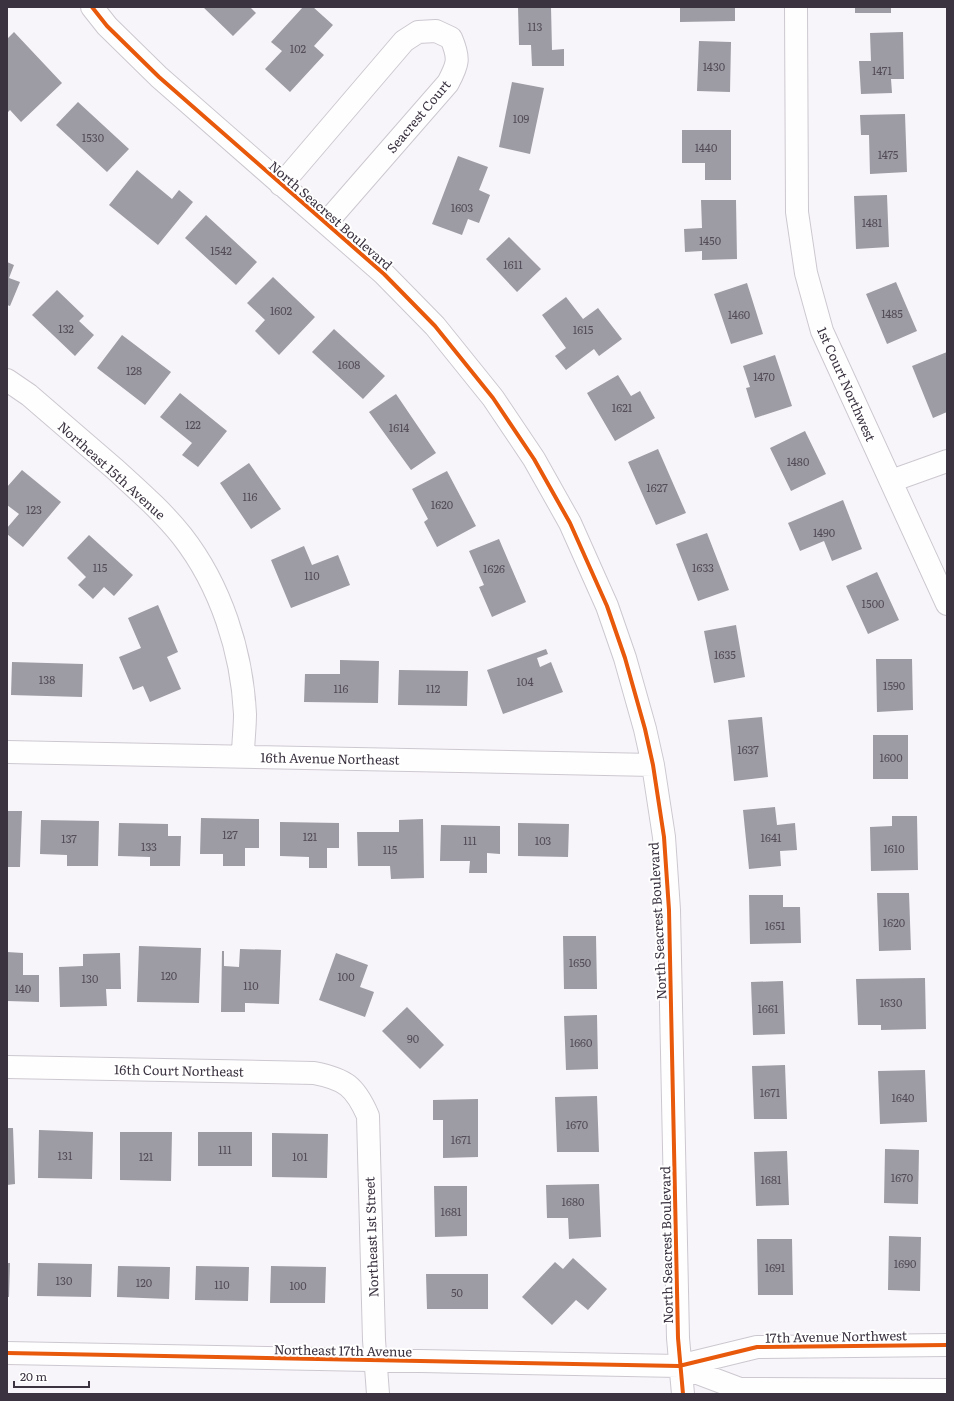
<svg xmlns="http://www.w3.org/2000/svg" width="954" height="1401" viewBox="0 0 954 1401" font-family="Literata,serif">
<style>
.building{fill:#9d9ca4}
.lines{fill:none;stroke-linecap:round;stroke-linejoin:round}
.minor-casing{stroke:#cdc8d0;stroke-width:24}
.minor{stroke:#fefefe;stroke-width:22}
.cycleway-casing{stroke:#fff;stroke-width:6}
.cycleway{stroke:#e8590c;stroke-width:4}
.labels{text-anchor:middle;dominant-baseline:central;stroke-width:4;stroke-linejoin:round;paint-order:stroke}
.number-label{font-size:11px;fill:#544d59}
.street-label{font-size:13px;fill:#3b3340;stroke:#fff}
</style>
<rect width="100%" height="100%" fill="#f8f5fa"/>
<path class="building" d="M 203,7 L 250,7 L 256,13 L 233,36 Z
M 303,7 L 313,7 L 333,25 L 314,46 L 324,55 L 290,92 L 265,69 L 282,51 L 271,42 Z
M 518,7 L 551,7 L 552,50 L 564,49 L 564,66 L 532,66 L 531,45 L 519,45 Z
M 680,7 L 735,7 L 735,21 L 680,22 Z
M 855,7 L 891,7 L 891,13 L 855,13 Z
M 14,32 L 62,83 L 21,122 L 10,110 L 7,113 L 7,39 Z
M 903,32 L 904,79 L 891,79 L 892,93 L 861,94 L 859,61 L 871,61 L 870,33 Z
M 699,41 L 731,42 L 730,92 L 697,91 Z
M 512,82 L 544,88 L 530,154 L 499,147 Z
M 78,102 L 129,149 L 107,172 L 56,125 Z
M 905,114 L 907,172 L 870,174 L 869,135 L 861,135 L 860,115 Z
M 682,130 L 731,130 L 731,180 L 705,180 L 705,163 L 682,163 Z
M 458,156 L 488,167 L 479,190 L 490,195 L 479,223 L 468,219 L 462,235 L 432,224 Z
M 137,170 L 172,199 L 179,190 L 193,202 L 158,245 L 109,205 Z
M 887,195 L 889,247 L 856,249 L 854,196 Z
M 701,200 L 736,200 L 737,259 L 702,260 L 702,251 L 685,252 L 684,229 L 702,228 Z
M 206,215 L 257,262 L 236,285 L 185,238 Z
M 509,237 L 541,269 L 517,292 L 486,259 Z
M 7,262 L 14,265 L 9,278 L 20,282 L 10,306 L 7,305 Z
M 273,277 L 315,317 L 279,355 L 255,331 L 265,320 L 247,303 Z
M 896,282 L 917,331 L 887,344 L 866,294 Z
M 747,283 L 763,334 L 731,344 L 714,294 Z
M 57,290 L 84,316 L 79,321 L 94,335 L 75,356 L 32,315 Z
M 566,297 L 583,319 L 598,308 L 622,339 L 599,356 L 594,349 L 566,370 L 555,356 L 566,348 L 542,315 Z
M 334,329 L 385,376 L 363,399 L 312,352 Z
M 122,335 L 171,372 L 145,405 L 97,368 Z
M 947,352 L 947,412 L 933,418 L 912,366 Z
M 775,355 L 792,406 L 755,418 L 746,388 L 750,387 L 743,366 Z
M 618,375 L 631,396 L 640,391 L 655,418 L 615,441 L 587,393 Z
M 180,393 L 227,431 L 198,467 L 182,455 L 192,443 L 160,417 Z
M 396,394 L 436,453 L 411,470 L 369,412 Z
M 805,431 L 826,474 L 791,491 L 770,448 Z
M 658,449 L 686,513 L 656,525 L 628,462 Z
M 249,463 L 281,509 L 251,529 L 220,483 Z
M 22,470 L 61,502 L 23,547 L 7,534 L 7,528 L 19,514 L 7,505 L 7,487 Z
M 447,471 L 476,526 L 437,547 L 424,522 L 428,519 L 412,489 Z
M 843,500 L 862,549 L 832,561 L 824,541 L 800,551 L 788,523 Z
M 707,533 L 729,590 L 698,601 L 676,544 Z
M 89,535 L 133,575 L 114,596 L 104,587 L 93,599 L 78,585 L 86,577 L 67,558 Z
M 499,539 L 526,602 L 492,617 L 479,587 L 484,585 L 469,551 Z
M 304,546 L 312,565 L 338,555 L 350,585 L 291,608 L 271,560 Z
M 877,572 L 899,620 L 868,634 L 846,586 Z
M 158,605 L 178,652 L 167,657 L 181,689 L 150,702 L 143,686 L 133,690 L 119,657 L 141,648 L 128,618 Z
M 736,625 L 745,677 L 714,683 L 704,631 Z
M 546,649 L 548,654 L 537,658 L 540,667 L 551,662 L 563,692 L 503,714 L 487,670 Z
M 876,659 L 912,659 L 913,710 L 877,712 Z
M 340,660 L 379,661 L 378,703 L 304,702 L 305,674 L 340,674 Z
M 12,662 L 83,664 L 82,697 L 11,695 Z
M 399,670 L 468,671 L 467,706 L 398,705 Z
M 762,717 L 768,777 L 734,781 L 728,720 Z
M 873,735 L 908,735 L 908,779 L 873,779 Z
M 775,807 L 777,825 L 795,823 L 797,850 L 780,851 L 781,866 L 749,869 L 743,810 Z
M 7,811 L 22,811 L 20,867 L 7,867 Z
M 892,816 L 917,816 L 918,870 L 871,871 L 870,827 L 892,826 Z
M 201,818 L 259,819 L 259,848 L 245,848 L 245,866 L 223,866 L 223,854 L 200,854 Z
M 423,819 L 424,878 L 391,879 L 390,866 L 358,866 L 357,832 L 399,832 L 399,820 Z
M 41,820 L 99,821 L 98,866 L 67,866 L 67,855 L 40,854 Z
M 280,822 L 339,823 L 339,848 L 327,848 L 327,868 L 309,868 L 309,857 L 280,856 Z
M 119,823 L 168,824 L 168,836 L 181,836 L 180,866 L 150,866 L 150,857 L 118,856 Z
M 518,823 L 569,824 L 568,857 L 518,856 Z
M 441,825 L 500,826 L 500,854 L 487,853 L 487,873 L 469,873 L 470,861 L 440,861 Z
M 877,893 L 909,893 L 911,950 L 879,951 Z
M 749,895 L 783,895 L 783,907 L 800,907 L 801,943 L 750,944 Z
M 563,936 L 596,936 L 597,989 L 564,989 Z
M 139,946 L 201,948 L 199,1003 L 137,1002 Z
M 240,949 L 281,950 L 279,1004 L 245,1003 L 245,1012 L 221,1012 L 222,951 L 224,951 L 224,966 L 239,967 Z
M 7,952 L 23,953 L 23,975 L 39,975 L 39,1002 L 7,1001 Z
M 120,953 L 121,989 L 106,989 L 107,1006 L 60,1007 L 59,967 L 83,966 L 83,954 Z
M 336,953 L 368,965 L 360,987 L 374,992 L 365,1017 L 319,1000 Z
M 925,978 L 926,1029 L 881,1030 L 881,1025 L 858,1025 L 856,979 Z
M 783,981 L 785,1034 L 753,1035 L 751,982 Z
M 407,1007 L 444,1045 L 420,1069 L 382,1031 Z
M 597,1015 L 598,1069 L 566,1070 L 564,1016 Z
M 785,1065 L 787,1119 L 754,1119 L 752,1066 Z
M 925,1070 L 927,1122 L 880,1124 L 878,1071 Z
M 597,1096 L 599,1152 L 557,1152 L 555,1097 Z
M 478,1099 L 478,1157 L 443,1158 L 443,1120 L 433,1120 L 433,1100 Z
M 7,1128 L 13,1128 L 15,1184 L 7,1185 Z
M 39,1130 L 93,1132 L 92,1179 L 38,1178 Z
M 120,1132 L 172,1132 L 171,1181 L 120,1180 Z
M 198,1132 L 252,1132 L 252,1166 L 198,1166 Z
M 272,1133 L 328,1134 L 327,1178 L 272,1177 Z
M 885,1149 L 919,1150 L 918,1204 L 884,1203 Z
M 787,1151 L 789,1205 L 756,1206 L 754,1152 Z
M 599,1184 L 601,1237 L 569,1239 L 568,1218 L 547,1218 L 546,1185 Z
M 434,1186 L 467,1186 L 467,1236 L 435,1237 Z
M 889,1236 L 921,1237 L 920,1291 L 888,1290 Z
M 757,1239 L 792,1239 L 793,1295 L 758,1295 Z
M 573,1258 L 607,1289 L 588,1310 L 576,1300 L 552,1325 L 522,1297 L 555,1262 L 563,1269 Z
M 7,1263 L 10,1263 L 9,1297 L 7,1297 Z
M 38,1263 L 92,1264 L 91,1297 L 37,1296 Z
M 118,1266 L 170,1267 L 169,1299 L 117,1297 Z
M 196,1266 L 249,1267 L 248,1301 L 195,1300 Z
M 271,1266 L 326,1267 L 325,1303 L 270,1303 Z
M 426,1274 L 488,1274 L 488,1309 L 427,1309 Z"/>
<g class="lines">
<defs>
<path id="minor" d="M 92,7 L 107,26 L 159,77 L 384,274 L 435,326 L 493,398 L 534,459 L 570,523 L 607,606 L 625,658 L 645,729 L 653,765 L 664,837 L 669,910 L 678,1338 L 683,1394
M 796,7 L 797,212 L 806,273 L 822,331 L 947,604
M 281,185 L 404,41 L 418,32 L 436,31 L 451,38 C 460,59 458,64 448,83 L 326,223
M 7,380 L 29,395 C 58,420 87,445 116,470 C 139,491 163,512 182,536 C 221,586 242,652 245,714 C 245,728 243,742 243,756
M 891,481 L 947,461
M 7,752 L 653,765
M 7,1067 L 314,1073 C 345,1079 355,1086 368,1116 L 374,1340 L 378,1394
M 7,1353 L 679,1366 L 757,1347 L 947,1345
M 679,1366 L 740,1389 L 947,1390"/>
</defs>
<use href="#minor" class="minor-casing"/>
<use href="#minor" class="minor"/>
<defs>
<path id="cycleway" d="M 92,7 L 107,26 L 159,77 L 384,274 L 435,326 L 493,398 L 534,459 L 570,523 L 607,606 L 625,658 L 645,729 L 653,765 L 664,837 L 669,910 L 678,1338 L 683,1394
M 7,1353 L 679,1366 L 757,1347 L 947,1345"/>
</defs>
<use href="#cycleway" class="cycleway-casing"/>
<use href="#cycleway" class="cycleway"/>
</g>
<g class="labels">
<g class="number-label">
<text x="535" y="26">113</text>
<text x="298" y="48">102</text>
<text x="714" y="66">1430</text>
<text x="882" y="70">1471</text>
<text x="521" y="118">109</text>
<text x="93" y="137">1530</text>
<text x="706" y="147">1440</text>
<text x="888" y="154">1475</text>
<text x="462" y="207">1603</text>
<text x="872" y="222">1481</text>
<text x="710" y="240">1450</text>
<text x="221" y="250">1542</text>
<text x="513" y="264">1611</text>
<text x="281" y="310">1602</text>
<text x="892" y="313">1485</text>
<text x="739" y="314">1460</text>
<text x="66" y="328">132</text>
<text x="583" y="329">1615</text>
<text x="349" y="364">1608</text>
<text x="134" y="370">128</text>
<text x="764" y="376">1470</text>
<text x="622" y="407">1621</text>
<text x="193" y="424">122</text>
<text x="399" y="427">1614</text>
<text x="798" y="461">1480</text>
<text x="657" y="487">1627</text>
<text x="250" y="496">116</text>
<text x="442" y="504">1620</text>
<text x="34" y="509">123</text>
<text x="824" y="532">1490</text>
<text x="100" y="567">115</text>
<text x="703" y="567">1633</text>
<text x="494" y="568">1626</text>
<text x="312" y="575">110</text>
<text x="873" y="603">1500</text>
<text x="725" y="654">1635</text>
<text x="47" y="679">138</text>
<text x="525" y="681">104</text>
<text x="894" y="685">1590</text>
<text x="341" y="688">116</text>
<text x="433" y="688">112</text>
<text x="748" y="749">1637</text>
<text x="891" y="757">1600</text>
<text x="230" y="834">127</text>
<text x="310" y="836">121</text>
<text x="771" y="837">1641</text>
<text x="69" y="838">137</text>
<text x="470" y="840">111</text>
<text x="543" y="840">103</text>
<text x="149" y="846">133</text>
<text x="894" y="848">1610</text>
<text x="390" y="849">115</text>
<text x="894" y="922">1620</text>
<text x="775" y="925">1651</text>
<text x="580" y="962">1650</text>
<text x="169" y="975">120</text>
<text x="346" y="976">100</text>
<text x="90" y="978">130</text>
<text x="251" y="985">110</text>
<text x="23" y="988">140</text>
<text x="891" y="1002">1630</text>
<text x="768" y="1008">1661</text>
<text x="413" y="1038">90</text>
<text x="581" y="1042">1660</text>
<text x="770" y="1092">1671</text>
<text x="903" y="1097">1640</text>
<text x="577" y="1124">1670</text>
<text x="461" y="1139">1671</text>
<text x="225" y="1149">111</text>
<text x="65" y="1155">131</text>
<text x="146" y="1156">121</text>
<text x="300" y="1156">101</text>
<text x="902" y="1177">1670</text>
<text x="771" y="1179">1681</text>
<text x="573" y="1201">1680</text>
<text x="451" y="1211">1681</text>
<text x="905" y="1263">1690</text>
<text x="775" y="1267">1691</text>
<text x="64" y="1280">130</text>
<text x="144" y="1282">120</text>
<text x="222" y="1284">110</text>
<text x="298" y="1285">100</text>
<text x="457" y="1292">50</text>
</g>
<g class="street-label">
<text transform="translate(418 116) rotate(-50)">Seacrest Court</text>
<text transform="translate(331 215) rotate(41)">North Seacrest Boulevard</text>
<text transform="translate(847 384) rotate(66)">1st Court Northwest</text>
<text transform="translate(112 470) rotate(42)">Northeast 15th Avenue</text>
<text transform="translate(330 758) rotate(1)">16th Avenue Northeast</text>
<text transform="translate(657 921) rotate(-93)">North Seacrest Boulevard</text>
<text transform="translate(179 1070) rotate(1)">16th Court Northeast</text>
<text transform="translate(371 1237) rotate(-92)">Northeast 1st Street</text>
<text transform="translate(666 1245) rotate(-91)">North Seacrest Boulevard</text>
<text transform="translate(836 1336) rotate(-1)">17th Avenue Northwest</text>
<text transform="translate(343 1350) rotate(1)">Northeast 17th Avenue</text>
</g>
</g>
<rect width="954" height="1401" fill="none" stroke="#3b3340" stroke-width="16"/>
<path d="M14 1381v6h75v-6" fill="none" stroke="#3b3340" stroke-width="2"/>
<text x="20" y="1381" font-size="12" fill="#3b3340" stroke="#ffffff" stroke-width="3" paint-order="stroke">20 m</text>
</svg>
